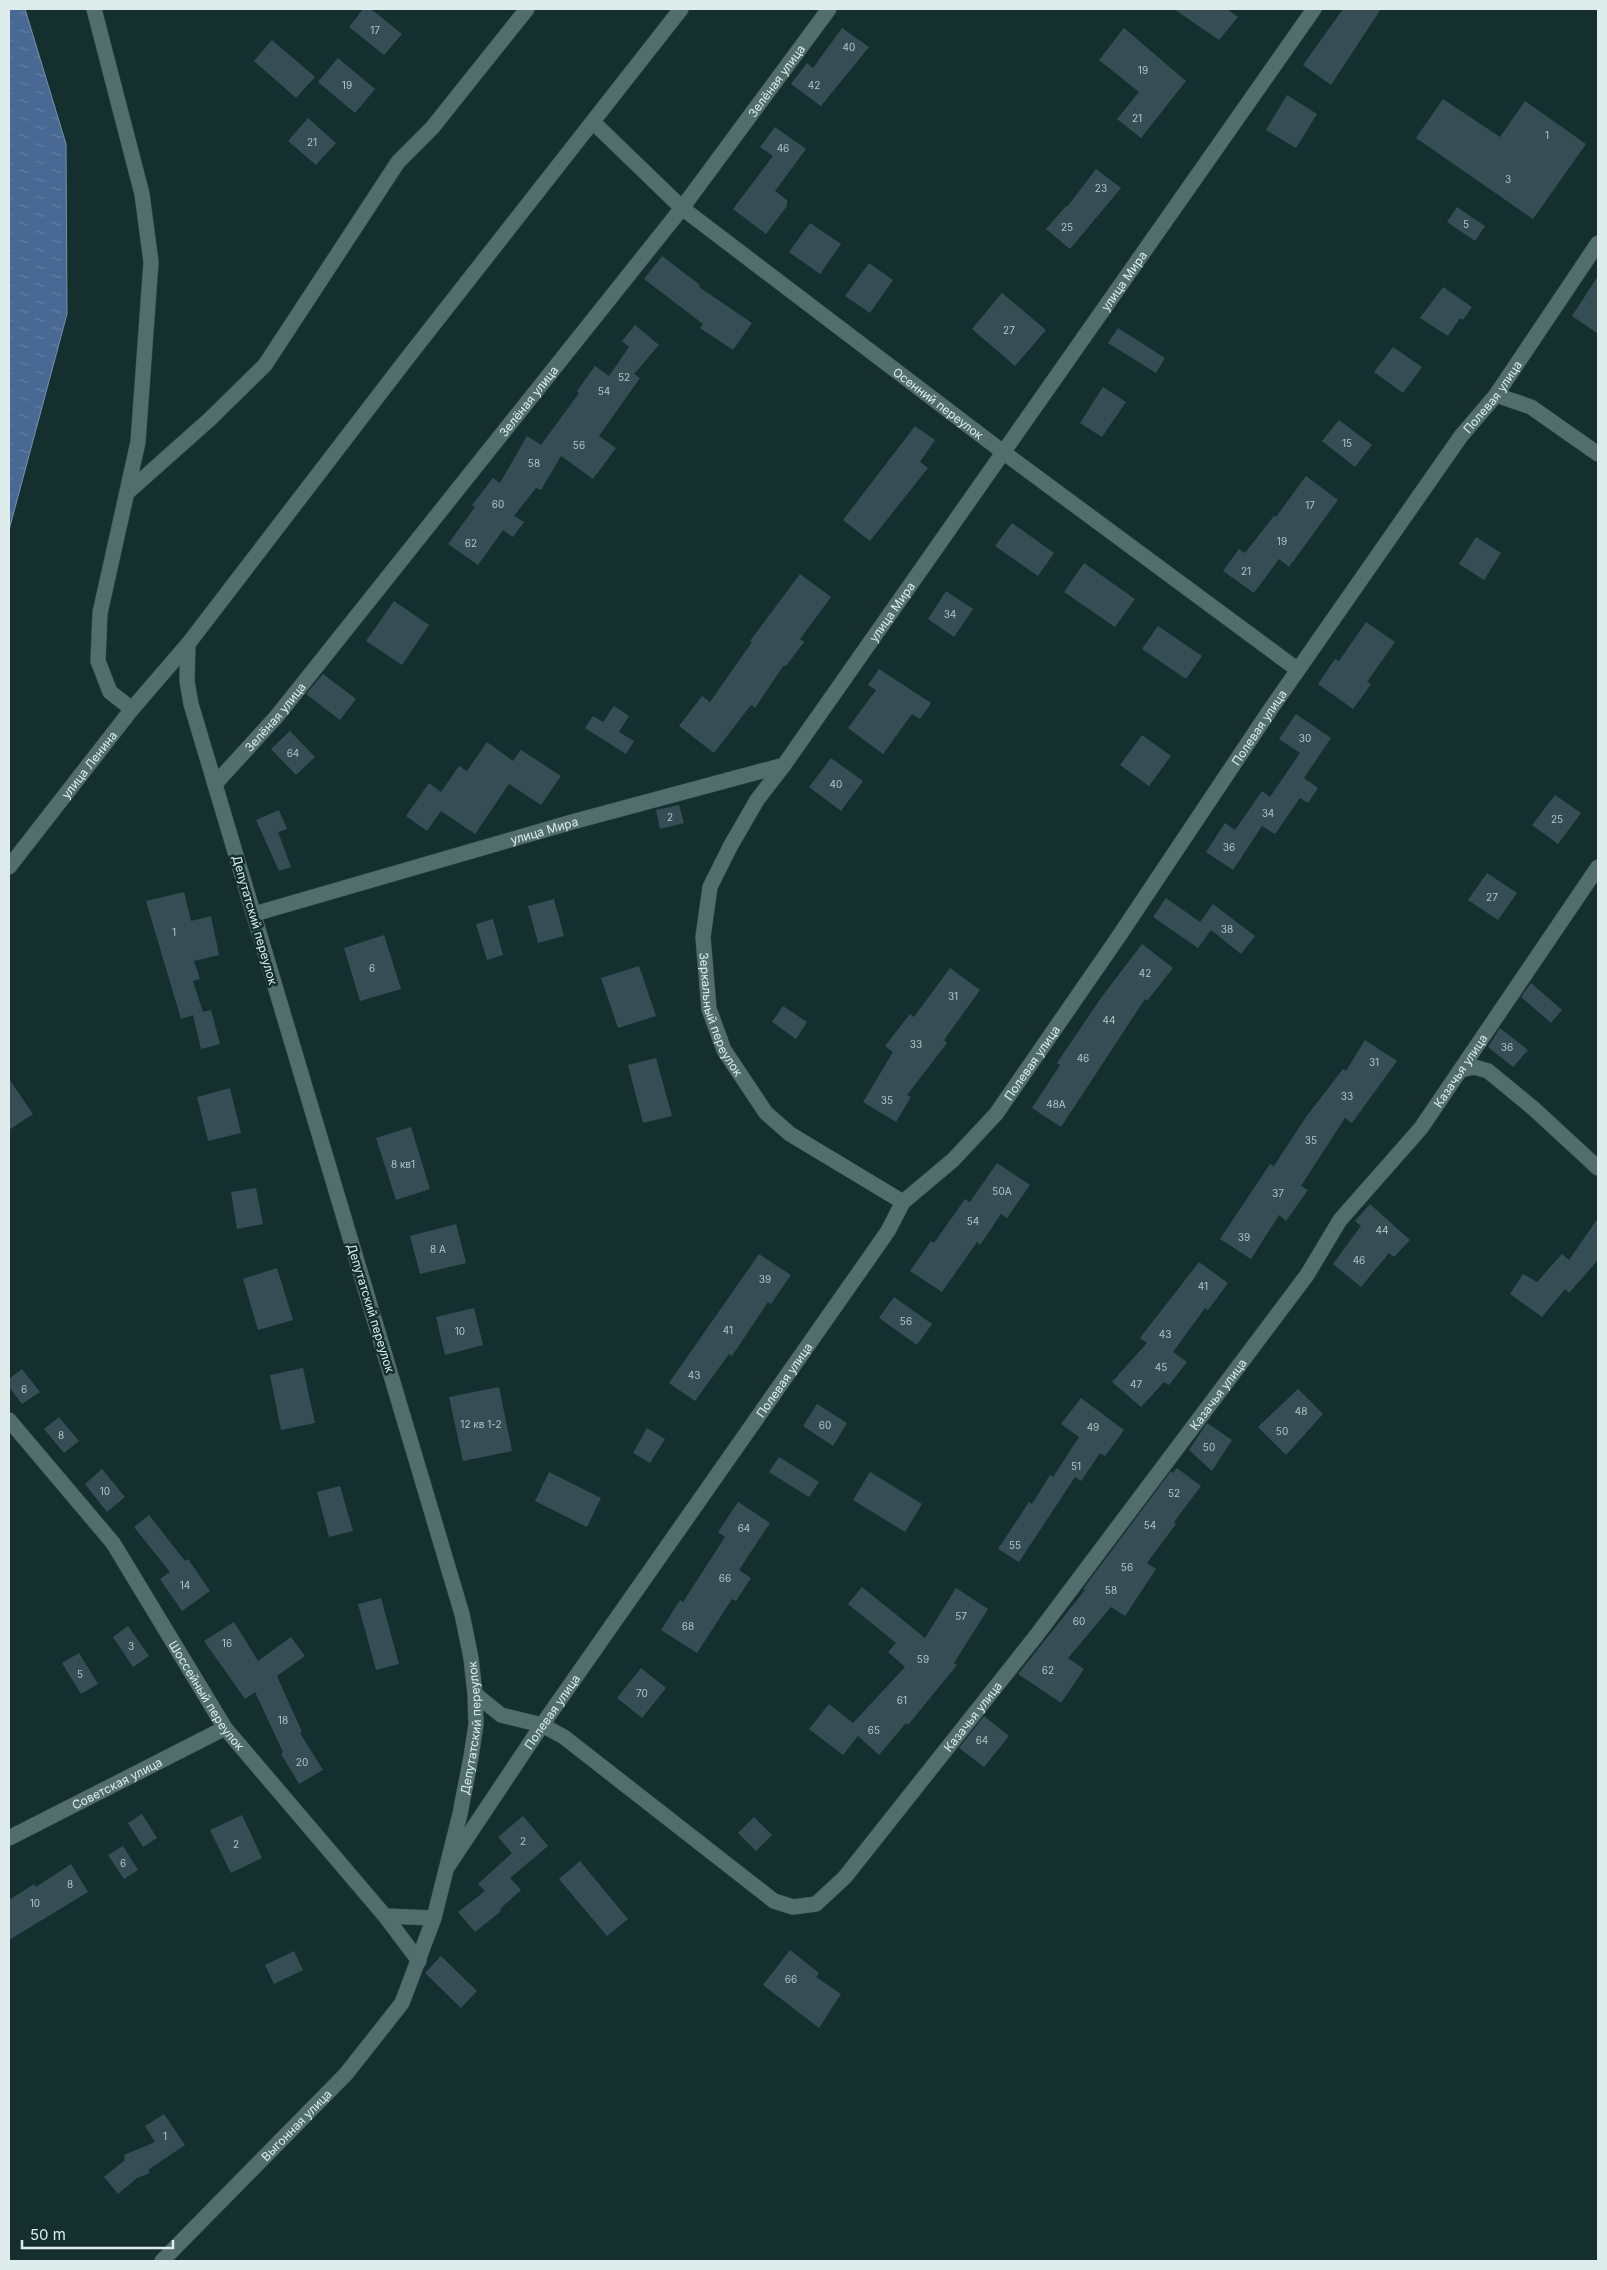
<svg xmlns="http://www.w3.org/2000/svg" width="1607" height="2270" viewBox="0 0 1607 2270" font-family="Inter,sans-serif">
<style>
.water{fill:url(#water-ripples);stroke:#7591ae}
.building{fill:#364d56}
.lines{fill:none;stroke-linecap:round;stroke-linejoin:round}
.street-casing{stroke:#354a4a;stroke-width:16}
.secondary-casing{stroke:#354a4a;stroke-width:16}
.street{stroke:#516d6c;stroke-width:15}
.secondary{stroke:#516d6c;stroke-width:15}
.labels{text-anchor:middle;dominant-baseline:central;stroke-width:5;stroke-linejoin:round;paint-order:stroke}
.number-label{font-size:10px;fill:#b4c5c6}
.street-label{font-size:12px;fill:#deedec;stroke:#152f2f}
</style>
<defs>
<pattern id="water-ripples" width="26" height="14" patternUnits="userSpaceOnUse" patternTransform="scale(1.25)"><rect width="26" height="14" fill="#486994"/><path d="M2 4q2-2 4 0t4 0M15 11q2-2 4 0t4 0" fill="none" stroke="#627fa3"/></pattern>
</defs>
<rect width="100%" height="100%" fill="#152f2f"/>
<path class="water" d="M 9,9 L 25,9 L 66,144 L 67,314 L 9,530 Z"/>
<path class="building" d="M 363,9 L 371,9 L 402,34 L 384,55 L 349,27 Z
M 1174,9 L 1227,9 L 1238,17 L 1219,40 Z
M 1343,9 L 1381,9 L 1331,85 L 1303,65 Z
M 842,28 L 869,47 L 821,106 L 791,84 L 807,63 L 813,68 Z
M 1124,28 L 1186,81 L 1141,138 L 1117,119 L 1139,92 L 1099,60 Z
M 272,40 L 315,77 L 296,98 L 254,61 Z
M 338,58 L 375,89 L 355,113 L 318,82 Z
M 1287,95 L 1317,114 L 1296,148 L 1266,130 Z
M 1443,99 L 1500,137 L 1525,101 L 1586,144 L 1533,219 L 1416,138 Z
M 308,118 L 336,143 L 316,165 L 288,141 Z
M 775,127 L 806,149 L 775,191 L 787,200 L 787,206 L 766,234 L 733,209 L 773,156 L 760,147 Z
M 1096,169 L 1121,188 L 1070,249 L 1046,229 L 1066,206 L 1067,207 Z
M 1457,207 L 1485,226 L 1475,241 L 1447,222 Z
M 810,223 L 841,244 L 820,274 L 789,252 Z
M 662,256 L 700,285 L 699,287 L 752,323 L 733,350 L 700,328 L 703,324 L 644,279 Z
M 869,263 L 893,280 L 870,313 L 845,296 Z
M 1598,276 L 1598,334 L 1572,316 Z
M 1443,287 L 1472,307 L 1463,320 L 1460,318 L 1448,336 L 1420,318 Z
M 1002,293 L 1046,330 L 1015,366 L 972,329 Z
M 635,325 L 659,345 L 634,374 L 640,378 L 599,436 L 616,448 L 593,479 L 561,456 L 541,490 L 536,488 L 514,516 L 524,522 L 513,537 L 503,530 L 478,565 L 448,544 L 475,507 L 472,505 L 493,478 L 500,483 L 527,436 L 541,445 L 579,393 L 577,391 L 595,366 L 609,376 L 629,347 L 622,341 Z
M 1118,328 L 1165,358 L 1156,373 L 1108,343 Z
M 1393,347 L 1422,367 L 1403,393 L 1374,372 Z
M 1103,387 L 1126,402 L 1102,437 L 1080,423 Z
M 1339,420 L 1372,445 L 1355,467 L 1322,441 Z
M 915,426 L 935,440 L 920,462 L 928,468 L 870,541 L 843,520 Z
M 1306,476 L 1338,500 L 1289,567 L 1279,559 L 1254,593 L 1223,571 L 1239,549 L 1245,553 L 1274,516 L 1276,517 Z
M 1012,523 L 1054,553 L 1038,576 L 995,546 Z
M 1476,537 L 1501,553 L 1484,580 L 1459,564 Z
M 1084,563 L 1135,599 L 1115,627 L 1064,592 Z
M 800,574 L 831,597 L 800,639 L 804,642 L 786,666 L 784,665 L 755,708 L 751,705 L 714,753 L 679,726 L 702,696 L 710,702 L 752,642 L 750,641 Z
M 946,591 L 973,609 L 954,637 L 928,619 Z
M 394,601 L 429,625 L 402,665 L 366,641 Z
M 1366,622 L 1395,642 L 1367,682 L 1371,684 L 1353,709 L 1318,684 L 1335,659 L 1339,661 Z
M 1158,626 L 1202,656 L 1186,679 L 1142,649 Z
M 879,669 L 931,703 L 920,719 L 912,714 L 883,754 L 848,728 L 876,690 L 868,685 Z
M 323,674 L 356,699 L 340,720 L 306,694 Z
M 614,706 L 629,716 L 619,732 L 634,741 L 626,754 L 585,728 L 593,716 L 603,722 Z
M 1296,714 L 1331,738 L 1304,778 L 1318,788 L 1308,803 L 1300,798 L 1275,834 L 1262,826 L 1233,870 L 1206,852 L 1225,823 L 1235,830 L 1262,791 L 1270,797 L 1300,753 L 1279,739 Z
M 290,731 L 315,757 L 296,775 L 271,749 Z
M 1142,735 L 1171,756 L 1149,786 L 1120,765 Z
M 487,742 L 513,761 L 521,750 L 561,776 L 541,805 L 509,784 L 475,834 L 441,811 L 427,831 L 406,816 L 429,783 L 441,792 L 459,766 L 467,771 Z
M 831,758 L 863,781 L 841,811 L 809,787 Z
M 1555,795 L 1581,813 L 1558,844 L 1532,825 Z
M 679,805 L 684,823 L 660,829 L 656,810 Z
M 279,810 L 287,829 L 278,832 L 291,867 L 279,871 L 256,820 Z
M 1487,873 L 1517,893 L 1498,920 L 1468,900 Z
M 184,892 L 191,921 L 211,916 L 219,955 L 194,961 L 200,979 L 193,981 L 203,1012 L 211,1010 L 220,1044 L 201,1049 L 193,1015 L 181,1019 L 146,901 Z
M 1166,898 L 1200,922 L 1213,904 L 1255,936 L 1241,954 L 1211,930 L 1198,948 L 1153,917 Z
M 554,899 L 564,936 L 538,943 L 528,906 Z
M 493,919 L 503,955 L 487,960 L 476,924 Z
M 384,935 L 401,989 L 360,1001 L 344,948 Z
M 1142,944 L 1173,968 L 1147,1001 L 1145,999 L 1061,1127 L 1032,1108 L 1060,1065 L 1057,1063 L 1101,998 Z
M 639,966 L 656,1016 L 618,1028 L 601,978 Z
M 950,968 L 980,990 L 944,1040 L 947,1043 L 907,1095 L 911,1097 L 896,1122 L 863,1102 L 893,1052 L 885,1046 L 910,1014 L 914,1017 Z
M 1531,983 L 1562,1010 L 1551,1023 L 1521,997 Z
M 783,1006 L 807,1022 L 796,1039 L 772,1022 Z
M 1500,1028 L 1528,1050 L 1513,1067 L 1488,1047 Z
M 1365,1040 L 1397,1061 L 1352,1123 L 1345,1118 L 1301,1186 L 1308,1190 L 1286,1221 L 1279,1215 L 1251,1259 L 1220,1239 L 1270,1164 L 1274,1166 L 1306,1117 L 1343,1069 L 1346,1071 Z
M 656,1058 L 672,1116 L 643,1123 L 628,1065 Z
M 9,1079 L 33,1114 L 9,1130 Z
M 230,1088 L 241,1133 L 208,1141 L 197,1097 Z
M 411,1127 L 430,1189 L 396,1200 L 376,1138 Z
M 997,1163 L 1030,1185 L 1007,1218 L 1001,1214 L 980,1245 L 977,1242 L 942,1292 L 910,1271 L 931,1241 L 934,1243 L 965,1199 L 970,1202 Z
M 256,1188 L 263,1224 L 237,1229 L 231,1192 Z
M 1370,1204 L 1410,1240 L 1394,1257 L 1389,1253 L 1361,1287 L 1333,1264 L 1361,1226 L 1355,1221 Z
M 1598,1218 L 1598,1260 L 1569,1293 L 1565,1289 L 1542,1317 L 1510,1294 L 1523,1274 L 1537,1282 L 1562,1254 L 1569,1260 Z
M 456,1224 L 466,1263 L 420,1274 L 410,1236 Z
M 759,1254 L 791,1275 L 771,1304 L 768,1302 L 732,1356 L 729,1354 L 695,1401 L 669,1383 Z
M 1199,1262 L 1228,1283 L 1208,1310 L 1205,1308 L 1173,1352 L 1187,1362 L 1169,1385 L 1164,1382 L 1141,1407 L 1112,1382 L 1147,1343 L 1140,1338 Z
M 277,1268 L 293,1320 L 258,1330 L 243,1279 Z
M 894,1297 L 932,1324 L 917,1345 L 879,1318 Z
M 474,1308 L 483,1345 L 445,1355 L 436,1317 Z
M 303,1368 L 315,1423 L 281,1430 L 270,1375 Z
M 22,1369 L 40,1392 L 22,1404 L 9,1387 L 9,1379 Z
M 499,1387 L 512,1451 L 463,1461 L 449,1397 Z
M 1298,1389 L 1323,1414 L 1286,1455 L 1258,1427 Z
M 1081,1398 L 1124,1430 L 1105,1456 L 1100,1453 L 1081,1481 L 1075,1477 L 1019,1562 L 998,1549 L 1029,1502 L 1032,1504 L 1050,1475 L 1053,1477 L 1079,1437 L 1061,1424 Z
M 817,1404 L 847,1423 L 833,1446 L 803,1426 Z
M 59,1417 L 79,1441 L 64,1453 L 44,1429 Z
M 1207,1423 L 1232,1440 L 1212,1471 L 1189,1450 Z
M 647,1428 L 665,1439 L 650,1463 L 633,1453 Z
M 779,1457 L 819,1482 L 809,1497 L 769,1472 Z
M 1177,1468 L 1201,1486 L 1174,1522 L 1176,1524 L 1147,1563 L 1156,1569 L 1125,1616 L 1111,1607 L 1068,1658 L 1084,1669 L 1061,1703 L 1018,1674 L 1085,1590 L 1083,1589 L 1171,1471 L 1173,1473 Z
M 102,1469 L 125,1497 L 107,1512 L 85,1484 Z
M 549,1472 L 601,1498 L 587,1527 L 535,1501 Z
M 870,1472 L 922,1504 L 905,1532 L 853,1500 Z
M 340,1486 L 353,1531 L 329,1537 L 317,1492 Z
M 738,1502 L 770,1523 L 739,1570 L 751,1578 L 736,1601 L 732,1599 L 697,1653 L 661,1630 L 680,1600 L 683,1602 L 725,1537 L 718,1532 Z
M 149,1515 L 185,1561 L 188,1559 L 210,1591 L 182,1611 L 160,1579 L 170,1572 L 134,1527 Z
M 862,1587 L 925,1638 L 956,1588 L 988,1609 L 954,1663 L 957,1665 L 908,1725 L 906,1723 L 879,1755 L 858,1736 L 843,1755 L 809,1729 L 829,1704 L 853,1723 L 905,1667 L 888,1652 L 896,1643 L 848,1604 Z
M 381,1598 L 399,1664 L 376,1670 L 358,1604 Z
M 234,1622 L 258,1661 L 291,1637 L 305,1656 L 277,1676 L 302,1732 L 300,1733 L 323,1770 L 299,1784 L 281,1754 L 283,1752 L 255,1692 L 245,1699 L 204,1641 Z
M 128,1626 L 149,1656 L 133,1667 L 113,1637 Z
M 79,1653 L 98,1684 L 81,1694 L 62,1663 Z
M 641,1668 L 666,1688 L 642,1718 L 617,1698 Z
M 984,1716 L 1009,1736 L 984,1767 L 959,1748 Z
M 142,1814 L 157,1838 L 143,1847 L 128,1823 Z
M 242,1815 L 262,1858 L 231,1873 L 210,1830 Z
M 523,1816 L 548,1846 L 510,1878 L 521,1890 L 500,1909 L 501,1911 L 475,1932 L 458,1912 L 485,1891 L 478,1884 L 512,1853 L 498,1837 Z
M 754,1817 L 772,1835 L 756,1851 L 738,1833 Z
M 123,1846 L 138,1870 L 124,1879 L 108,1855 Z
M 580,1861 L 628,1919 L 607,1936 L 559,1879 Z
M 71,1864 L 88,1892 L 9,1940 L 9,1900 L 34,1884 L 36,1887 Z
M 790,1950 L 819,1973 L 816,1977 L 841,1994 L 819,2028 L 763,1985 Z
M 294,1951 L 303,1970 L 274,1984 L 265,1965 Z
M 441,1956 L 477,1991 L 461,2008 L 425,1973 Z
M 164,2114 L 185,2145 L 148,2170 L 150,2173 L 137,2178 L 118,2194 L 104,2177 L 125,2160 L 124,2155 L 155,2142 L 145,2126 Z"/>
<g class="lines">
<defs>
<g id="street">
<path d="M 94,9 L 142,194 L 151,262 L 138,442 L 100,613 L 98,661 L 110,692 L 132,709"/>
<path id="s1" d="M 593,122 L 682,208 L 1003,452 L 1298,670"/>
<path d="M 1496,395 L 1531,407 L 1598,454"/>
<path d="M 128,492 L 210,419 L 265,365 L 398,162 L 432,128 L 527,9"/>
<path id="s2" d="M 784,765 L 757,800 L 731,845 L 710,887 L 703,937 L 709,1009 L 724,1050 L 766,1113 L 790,1134 L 903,1202"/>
<path id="s3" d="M 215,784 L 277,716 L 682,208 L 829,9"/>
<path id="s4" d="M 254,914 L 572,822 L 784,765 L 1314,9"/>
<path d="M 1461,1070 L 1474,1067 L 1488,1071 L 1533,1108 L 1598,1168"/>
<path id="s5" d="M 9,1420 L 113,1543 L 225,1728 L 385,1916 L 419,1961"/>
<path id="s6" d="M 475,1694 L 501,1715 L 542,1725 L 564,1737 L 774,1901 L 793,1907 L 816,1904 L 845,1877 L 1036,1636 L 1307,1275 L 1340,1220 L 1421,1128 L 1598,867"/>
<path id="s7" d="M 9,1838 L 225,1728"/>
<path id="s8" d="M 448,1866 L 542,1725 L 888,1231 L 903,1202 L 953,1160 L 996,1114 L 1117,939 L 1272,707 L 1461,436 L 1496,395 L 1598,243"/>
<path d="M 385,1916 L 434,1918"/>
</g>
<g id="secondary">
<path id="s9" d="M 9,867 L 132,709 L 188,644 L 405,361 L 681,9"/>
<path id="s10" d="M 162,2261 L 346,2074 L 402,2003 L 434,1918 L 460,1814 L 471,1757 L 476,1724 L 475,1694 L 471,1658 L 462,1614 L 191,704 L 187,681 L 188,644"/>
</g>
</defs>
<use href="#street" class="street-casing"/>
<use href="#secondary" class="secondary-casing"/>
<use href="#street" class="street"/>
<use href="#secondary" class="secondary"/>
</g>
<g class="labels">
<g class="number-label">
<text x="375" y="30">17</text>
<text x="849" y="47">40</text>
<text x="1143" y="70">19</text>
<text x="347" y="85">19</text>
<text x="814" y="85">42</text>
<text x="1137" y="118">21</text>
<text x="1547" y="135">1</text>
<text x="312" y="142">21</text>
<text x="783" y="148">46</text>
<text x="1508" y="179">3</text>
<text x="1101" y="188">23</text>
<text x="1466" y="224">5</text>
<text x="1067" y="227">25</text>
<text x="1009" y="330">27</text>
<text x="624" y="377">52</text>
<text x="604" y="391">54</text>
<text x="1347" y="443">15</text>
<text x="579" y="445">56</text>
<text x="534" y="463">58</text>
<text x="498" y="504">60</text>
<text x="1310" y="505">17</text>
<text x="1282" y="541">19</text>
<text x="471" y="543">62</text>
<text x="1246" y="571">21</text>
<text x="950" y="614">34</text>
<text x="1305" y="738">30</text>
<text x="293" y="753">64</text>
<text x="836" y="784">40</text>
<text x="1268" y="813">34</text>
<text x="670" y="817">2</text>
<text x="1557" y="819">25</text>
<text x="1229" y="847">36</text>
<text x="1492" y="897">27</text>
<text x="1227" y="929">38</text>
<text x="174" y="932">1</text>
<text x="372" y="968">6</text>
<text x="1145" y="973">42</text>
<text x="953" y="996">31</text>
<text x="1109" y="1020">44</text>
<text x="916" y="1044">33</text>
<text x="1507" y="1047">36</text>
<text x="1083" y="1058">46</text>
<text x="1374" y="1062">31</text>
<text x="1347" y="1096">33</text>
<text x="887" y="1100">35</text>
<text x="1056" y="1104">48А</text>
<text x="1311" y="1140">35</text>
<text x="403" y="1164">8 кв1</text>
<text x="1002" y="1191">50А</text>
<text x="1278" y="1193">37</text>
<text x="973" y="1221">54</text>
<text x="1382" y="1230">44</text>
<text x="1244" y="1237">39</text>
<text x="438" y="1249">8 А</text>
<text x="1359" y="1260">46</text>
<text x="765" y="1279">39</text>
<text x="1203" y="1286">41</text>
<text x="906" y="1321">56</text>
<text x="728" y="1330">41</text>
<text x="460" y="1331">10</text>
<text x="1165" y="1334">43</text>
<text x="1161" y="1367">45</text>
<text x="694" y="1375">43</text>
<text x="1136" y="1384">47</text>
<text x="24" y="1389">6</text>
<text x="1301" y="1411">48</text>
<text x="481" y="1424">12 кв 1-2</text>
<text x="825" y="1425">60</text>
<text x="1093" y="1427">49</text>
<text x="1282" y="1431">50</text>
<text x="61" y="1435">8</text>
<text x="1209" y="1447">50</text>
<text x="1076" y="1466">51</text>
<text x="105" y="1491">10</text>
<text x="1174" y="1493">52</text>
<text x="1150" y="1525">54</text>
<text x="744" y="1528">64</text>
<text x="1015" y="1545">55</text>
<text x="1127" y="1567">56</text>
<text x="725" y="1578">66</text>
<text x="185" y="1585">14</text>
<text x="1111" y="1590">58</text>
<text x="961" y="1616">57</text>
<text x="1079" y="1621">60</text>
<text x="688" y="1626">68</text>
<text x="227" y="1643">16</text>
<text x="131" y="1646">3</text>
<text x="923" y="1659">59</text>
<text x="1048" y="1670">62</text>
<text x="80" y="1674">5</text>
<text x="642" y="1693">70</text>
<text x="902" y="1700">61</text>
<text x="283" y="1720">18</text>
<text x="874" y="1730">65</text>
<text x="982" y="1740">64</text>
<text x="302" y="1762">20</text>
<text x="523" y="1841">2</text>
<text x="236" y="1844">2</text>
<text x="123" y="1863">6</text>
<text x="70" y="1884">8</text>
<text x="35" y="1903">10</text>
<text x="791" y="1979">66</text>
<text x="165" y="2136">1</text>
</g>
<g class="street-label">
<text stroke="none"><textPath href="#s3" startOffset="900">Зелёная улица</textPath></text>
<text stroke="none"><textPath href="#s4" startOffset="1142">улица Мира</textPath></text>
<text stroke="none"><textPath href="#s8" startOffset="1806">Полевая улица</textPath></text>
<text stroke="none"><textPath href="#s3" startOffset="495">Зелёная улица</textPath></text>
<text stroke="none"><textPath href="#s1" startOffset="446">Осенний переулок</textPath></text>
<text stroke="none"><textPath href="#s4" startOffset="738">улица Мира</textPath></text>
<text stroke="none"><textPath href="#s3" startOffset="90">Зелёная улица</textPath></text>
<text stroke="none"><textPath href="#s8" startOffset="1401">Полевая улица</textPath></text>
<text stroke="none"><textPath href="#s9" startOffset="130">улица Ленина</textPath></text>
<text stroke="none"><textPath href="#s4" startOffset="302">улица Мира</textPath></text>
<text transform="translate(255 920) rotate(74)">Депутатский переулок</text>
<text stroke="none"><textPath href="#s2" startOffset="274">Зеркальный переулок</textPath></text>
<text stroke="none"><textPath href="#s8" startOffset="996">Полевая улица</textPath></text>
<text stroke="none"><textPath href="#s6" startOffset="1465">Казачья улица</textPath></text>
<text transform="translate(371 1308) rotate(73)">Депутатский переулок</text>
<text stroke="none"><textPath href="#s8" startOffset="591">Полевая улица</textPath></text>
<text stroke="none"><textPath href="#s6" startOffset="1060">Казачья улица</textPath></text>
<text stroke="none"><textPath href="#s5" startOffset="340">Шоссейный переулок</textPath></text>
<text stroke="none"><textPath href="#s8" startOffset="186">Полевая улица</textPath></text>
<text stroke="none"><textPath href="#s6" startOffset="655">Казачья улица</textPath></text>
<text stroke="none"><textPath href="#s10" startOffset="638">Депутатский переулок</textPath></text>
<text stroke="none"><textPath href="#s7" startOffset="121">Советская улица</textPath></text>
<text stroke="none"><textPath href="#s10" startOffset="191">Выгонная улица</textPath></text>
</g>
</g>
<rect width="1607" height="2270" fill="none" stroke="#deedec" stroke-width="20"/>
<path d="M22 2240v8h151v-8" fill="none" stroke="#deedec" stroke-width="2.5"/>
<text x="30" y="2240" font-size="15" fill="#deedec" stroke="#152f2f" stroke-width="4" paint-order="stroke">50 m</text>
</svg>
